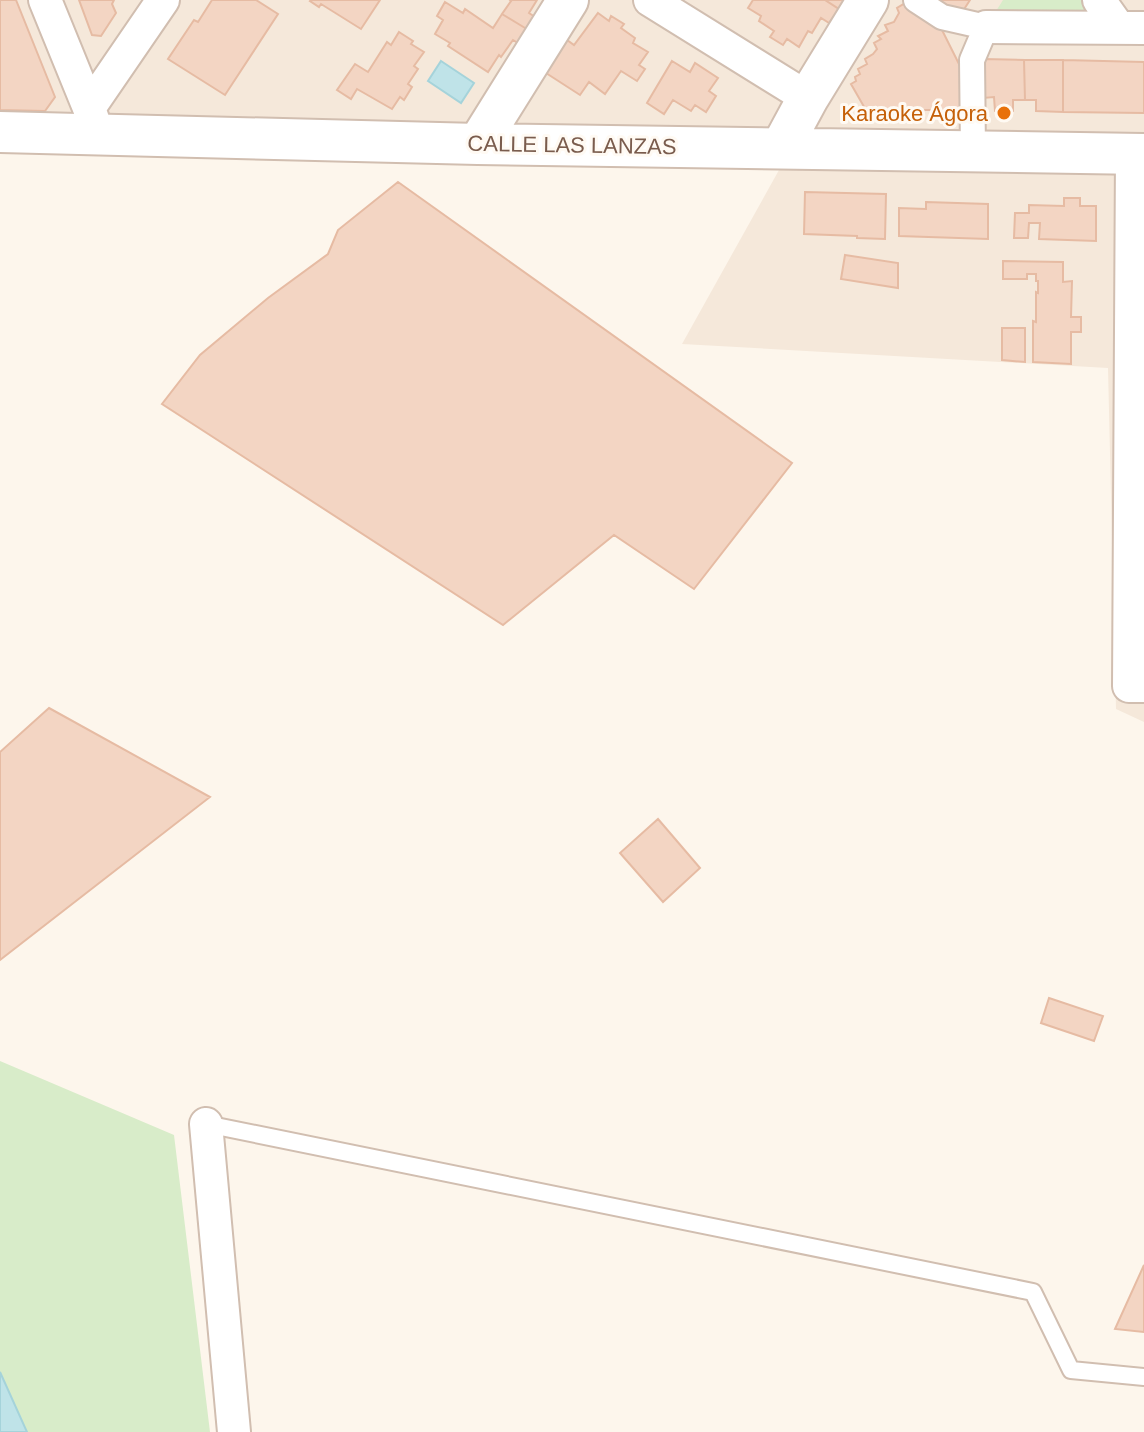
<svg xmlns="http://www.w3.org/2000/svg" width="1144" height="1432" viewBox="0 0 1144 1432" font-family="Arial,sans-serif">
<style>
.residential{fill:#f5e8da}
.green{fill:#d8ecc9}
.water{fill:#bfe3e8;stroke:#a5d3da;stroke-width:2}
.building{fill:#f3d5c3;stroke:#e6bba3;stroke-width:2}
.lines{fill:none;stroke-linecap:round;stroke-linejoin:round}
.service-casing{stroke:#d1beb0;stroke-width:20}
.pedestrian-casing{stroke:#d1beb0;stroke-width:28}
.minor-casing{stroke:#d1beb0;stroke-width:36}
.tertiary-casing{stroke:#d1beb0;stroke-width:44}
.service{stroke:#fff;stroke-width:16}
.pedestrian{stroke:#fff;stroke-width:24}
.minor{stroke:#fff;stroke-width:32}
.tertiary{stroke:#fff;stroke-width:40}
.food-dot{fill:#e8710a;stroke:#fffaf3;stroke-width:3}
.labels{text-anchor:middle;dominant-baseline:central;stroke-width:6;stroke-linejoin:round;paint-order:stroke}
.food-label{font-size:22px;fill:#c56008;stroke:#fffaf3;text-anchor:end}
.street-label{font-size:22px;fill:#7a5c4d;stroke:#fffaf3}
</style>
<rect width="100%" height="100%" fill="#fdf6ec"/>
<path class="residential" d="M 0,0 L 1144,0 L 1144,722 L 1116,709 L 1108,368 L 682,344 L 779,170 L 0,153 Z"/>
<path class="green" d="M 1003,0 L 1099,0 L 1119,28 L 986,27 Z
M 0,1061 L 174,1135 L 210,1432 L 0,1432 Z"/>
<path class="water" d="M 441,61 L 474,83 L 461,103 L 428,81 Z
M 0,1372 L 27,1432 L 0,1432 Z"/>
<path class="building" d="M 0,0 L 16,0 L 55,97 L 45,111 L 0,110 Z
M 79,0 L 114,0 L 112,4 L 116,13 L 101,36 L 92,35 Z
M 212,0 L 256,0 L 278,14 L 225,95 L 168,59 L 194,20 L 198,22 Z
M 311,0 L 380,0 L 361,29 L 321,4 L 319,7 L 310,1 Z
M 510,0 L 537,0 L 529,13 L 538,19 L 530,31 L 502,14 L 511,1 Z
M 753,0 L 825,0 L 839,9 L 829,23 L 821,18 L 812,33 L 808,31 L 799,47 L 787,39 L 783,45 L 770,37 L 774,31 L 759,21 L 761,16 L 748,8 Z
M 825,0 L 844,0 L 839,9 Z
M 937,0 L 970,0 L 961,14 Z
M 445,2 L 463,13 L 465,9 L 493,28 L 502,14 L 530,31 L 521,45 L 513,40 L 501,57 L 499,55 L 488,72 L 448,46 L 450,43 L 435,34 L 443,20 L 437,16 Z
M 907,2 L 938,22 L 966,78 L 965,111 L 954,117 L 952,111 L 944,111 L 934,117 L 931,110 L 925,110 L 912,116 L 911,110 L 905,110 L 895,115 L 893,110 L 882,115 L 880,109 L 874,113 L 873,109 L 867,112 L 851,84 L 856,81 L 855,77 L 860,74 L 858,69 L 867,64 L 865,59 L 873,54 L 877,49 L 874,43 L 881,39 L 878,36 L 888,31 L 885,25 L 894,22 L 899,13 L 897,8 Z
M 598,13 L 609,21 L 611,16 L 624,24 L 621,28 L 635,38 L 633,43 L 648,52 L 639,65 L 645,69 L 637,81 L 621,71 L 605,94 L 589,82 L 580,95 L 546,73 L 567,40 L 574,45 Z
M 399,32 L 413,41 L 411,44 L 424,52 L 414,66 L 418,69 L 408,84 L 412,87 L 404,100 L 400,97 L 392,109 L 357,89 L 351,99 L 337,90 L 355,64 L 368,72 L 387,42 L 391,45 Z
M 983,59 L 1024,60 L 1025,100 L 1013,100 L 1013,111 L 995,111 L 994,97 L 983,98 Z
M 1024,60 L 1063,60 L 1063,112 L 1036,111 L 1036,100 L 1025,100 Z
M 1063,60 L 1144,62 L 1144,113 L 1063,112 Z
M 672,61 L 690,72 L 695,63 L 718,78 L 709,91 L 716,96 L 706,112 L 695,105 L 691,111 L 673,100 L 664,114 L 647,103 Z
M 398,182 L 792,463 L 694,589 L 614,535 L 503,625 L 162,404 L 200,355 L 268,298 L 328,254 L 338,230 Z
M 805,192 L 886,194 L 885,239 L 857,238 L 857,236 L 804,234 Z
M 1064,198 L 1080,198 L 1080,206 L 1096,206 L 1096,241 L 1039,239 L 1040,223 L 1029,223 L 1028,238 L 1014,238 L 1015,213 L 1029,213 L 1029,205 L 1064,206 Z
M 926,202 L 988,204 L 988,239 L 899,236 L 899,208 L 926,209 Z
M 845,255 L 898,263 L 898,288 L 841,279 Z
M 1003,261 L 1063,262 L 1063,282 L 1072,281 L 1071,317 L 1081,317 L 1081,332 L 1071,332 L 1071,364 L 1033,362 L 1033,321 L 1036,322 L 1036,292 L 1038,293 L 1038,281 L 1036,281 L 1036,274 L 1027,274 L 1027,279 L 1003,279 Z
M 1002,328 L 1025,328 L 1025,362 L 1002,360 Z
M 49,708 L 210,797 L 0,960 L 0,752 Z
M 658,819 L 700,868 L 663,902 L 620,853 Z
M 1049,998 L 1103,1016 L 1094,1041 L 1041,1023 Z
M 1144,1265 L 1144,1332 L 1115,1329 Z"/>
<g class="lines">
<defs>
<path id="service" d="M 206,1124 L 1033,1292 L 1071,1370 L 1144,1377"/>
<path id="pedestrian" d="M 916,0 L 942,17 L 986,27 L 972,60 L 973,151"/>
<path id="minor" d="M 45,0 L 89,108 L 98,134
M 650,0 L 808,98
M 1099,0 L 1119,28
M 986,27 L 1144,28
M 89,108 L 163,0
M 1132,154 L 1129,686 L 1144,686
M 206,1124 L 234,1432"/>
<path id="tertiary" d="M 0,132 L 478,144 L 1144,154
M 478,144 L 568,0
M 781,148 L 808,98 L 868,0"/>
</defs>
<use href="#service" class="service-casing"/>
<use href="#pedestrian" class="pedestrian-casing"/>
<use href="#minor" class="minor-casing"/>
<use href="#tertiary" class="tertiary-casing"/>
<use href="#service" class="service"/>
<use href="#pedestrian" class="pedestrian"/>
<use href="#minor" class="minor"/>
<use href="#tertiary" class="tertiary"/>
</g>
<circle class="food-dot" cx="1004" cy="113" r="8"/>
<g class="labels">
<g class="food-label">
<text x="988" y="113">Karaoke Ágora</text>
</g>
<g class="street-label">
<text transform="translate(572 145) rotate(1)">CALLE LAS LANZAS</text>
</g>
</g>
</svg>
